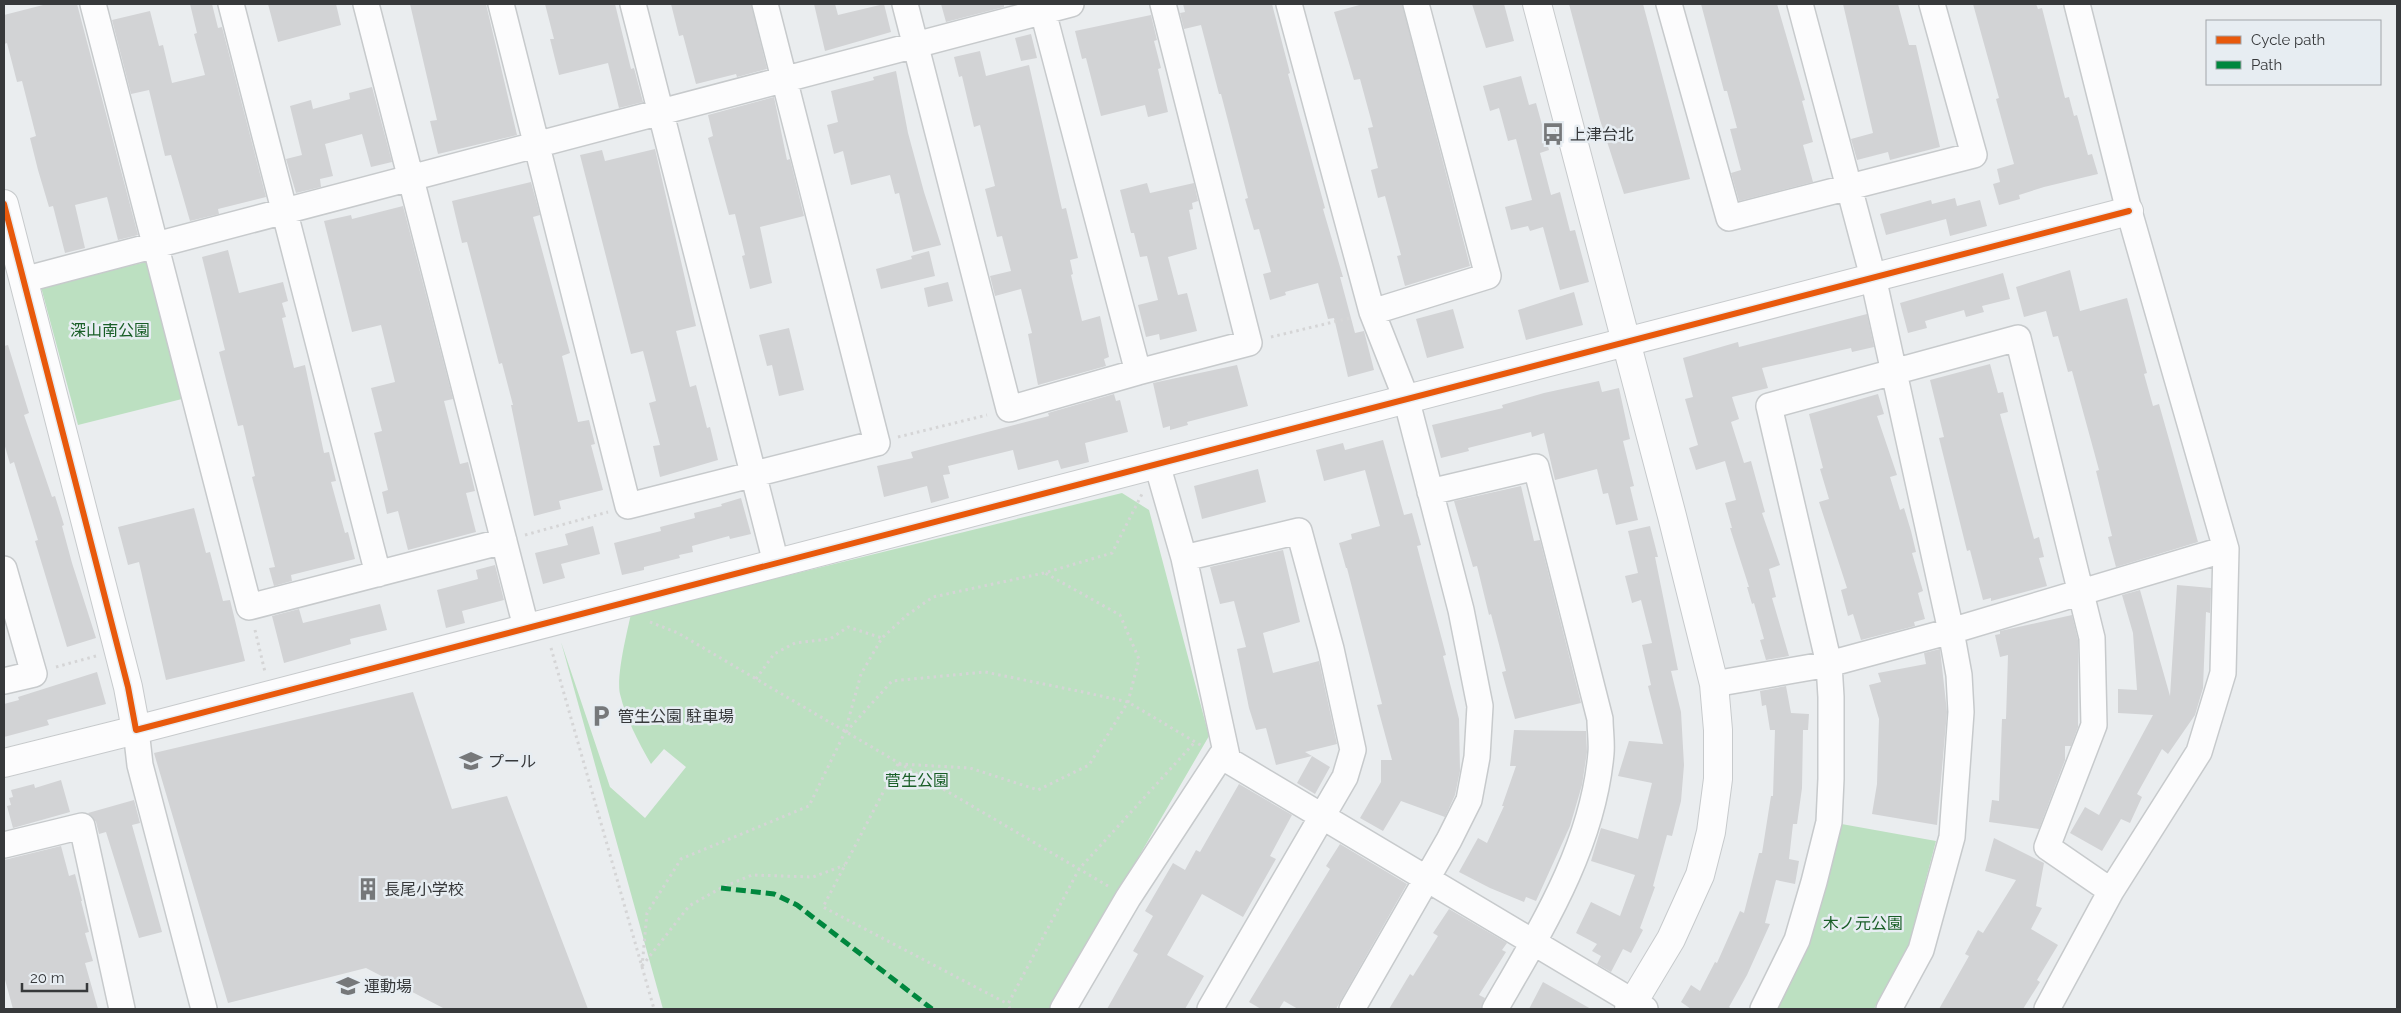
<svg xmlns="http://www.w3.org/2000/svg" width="2401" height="1013" viewBox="0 0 2401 1013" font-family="Raleway,'Noto Sans JP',sans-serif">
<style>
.green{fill:#bce0c1}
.building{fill:#d2d3d5}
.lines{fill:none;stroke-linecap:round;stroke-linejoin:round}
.street-casing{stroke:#c7cacc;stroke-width:28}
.secondary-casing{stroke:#c7cacc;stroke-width:30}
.path{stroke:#d5d5d6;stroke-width:3;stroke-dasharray:2.5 4;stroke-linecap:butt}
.street{stroke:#fcfcfd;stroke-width:25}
.secondary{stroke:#fcfcfd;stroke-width:28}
.quiet{stroke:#00873e;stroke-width:5;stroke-dasharray:10 5;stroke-linecap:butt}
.cycleway-casing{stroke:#e7edf2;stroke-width:9}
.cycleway{stroke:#e8590c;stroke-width:6}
.labels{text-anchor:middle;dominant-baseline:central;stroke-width:5;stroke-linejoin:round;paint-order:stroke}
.poi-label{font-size:16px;fill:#37393b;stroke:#e7edf2;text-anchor:start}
.park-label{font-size:16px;fill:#195e27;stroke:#e7edf2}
</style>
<rect width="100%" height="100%" fill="#eaedef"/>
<path class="green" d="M 150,261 L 186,398 L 78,425 L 41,287 Z
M 1122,493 L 1149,510 L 1209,736 L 1050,1009 L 663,1009 L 561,642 L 610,787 L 645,818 L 686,767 L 664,749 L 651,764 C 638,741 626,719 620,694 C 616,677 627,632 631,614 Z
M 1836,823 L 1936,841 L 1909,944 L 1874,1009 L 1773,1009 Z"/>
<path class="building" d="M 47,4 L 77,4 L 138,235 L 118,240 L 107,197 L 75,205 L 85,248 L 65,253 L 53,206 L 49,207 L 38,170 L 30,138 L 36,136 L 22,81 L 17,82 L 7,43 L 4,44 L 4,15 Z
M 190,4 L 212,4 L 218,28 L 222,27 L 266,197 L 218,209 L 219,214 L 190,221 L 171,155 L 165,156 L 149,90 L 131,94 L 112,20 L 150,11 L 159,46 L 163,45 L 172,83 L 205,75 L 194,34 L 197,33 Z
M 268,4 L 336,4 L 341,25 L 278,42 Z
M 410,4 L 486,4 L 517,135 L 438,154 L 430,121 L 437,120 Z
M 545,4 L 615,4 L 631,69 L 634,68 L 643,102 L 619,108 L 608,63 L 559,75 L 550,39 L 554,39 Z
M 671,4 L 751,4 L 767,69 L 737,77 L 736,74 L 696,84 L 683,35 L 679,36 Z
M 814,4 L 835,4 L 838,15 L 884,4 L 891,32 L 825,51 Z
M 941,4 L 1004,4 L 1004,7 L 946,22 Z
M 1183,4 L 1272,4 L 1290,73 L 1288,74 L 1325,208 L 1323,209 L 1343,277 L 1340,277 L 1355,333 L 1364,331 L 1374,370 L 1348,377 L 1334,318 L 1328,319 L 1318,283 L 1285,292 L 1286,295 L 1270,300 L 1263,274 L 1271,272 L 1259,229 L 1254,230 L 1245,199 L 1248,198 L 1221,94 L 1219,94 L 1201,25 L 1184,29 L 1180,13 L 1185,12 Z
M 1363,4 L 1402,4 L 1470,266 L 1405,286 L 1397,256 L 1401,255 L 1385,196 L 1378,198 L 1371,170 L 1378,168 L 1368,128 L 1373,127 L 1360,79 L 1354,80 L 1334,12 Z
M 1472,4 L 1504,4 L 1514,41 L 1486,48 Z
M 1569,4 L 1643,4 L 1690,179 L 1624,194 L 1600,120 Z
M 1701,4 L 1777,4 L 1805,100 L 1802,101 L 1813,142 L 1803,145 L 1813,182 L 1739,201 L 1731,173 L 1741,170 L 1730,129 L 1737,128 L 1727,91 L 1724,91 Z
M 1843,4 L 1898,4 L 1909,45 L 1916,45 L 1940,147 L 1890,160 L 1888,152 L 1857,160 L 1851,139 L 1873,133 Z
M 1973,4 L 2036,4 L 2038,9 L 2042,8 L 2065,98 L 2069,97 L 2074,116 L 2077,115 L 2088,155 L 2092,154 L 2098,174 L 2044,187 L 2019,195 L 2020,199 L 1999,205 L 1993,184 L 2000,182 L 1997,169 L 2014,164 L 1996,99 L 1999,98 Z
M 1151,15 L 1157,40 L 1154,41 L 1161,68 L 1158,69 L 1168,112 L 1148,117 L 1145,105 L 1101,116 L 1086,58 L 1082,59 L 1075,31 Z
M 1031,34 L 1037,58 L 1021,61 L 1015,38 Z
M 980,51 L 986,76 L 1029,65 L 1062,209 L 1066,208 L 1078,258 L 1070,260 L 1073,274 L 1071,275 L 1082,321 L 1100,316 L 1109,357 L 1104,359 L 1106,366 L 1038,385 L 1028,334 L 1032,333 L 1021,289 L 995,296 L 990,276 L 1011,271 L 1002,236 L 997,237 L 985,189 L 995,186 L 980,125 L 974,127 L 962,76 L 959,77 L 954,57 Z
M 896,71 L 908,133 L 924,192 L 941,245 L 913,252 L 899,193 L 895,194 L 890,175 L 851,185 L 843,151 L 834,154 L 827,125 L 838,122 L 831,91 L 874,80 L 873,77 Z
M 1521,76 L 1529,105 L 1536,103 L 1549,150 L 1540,153 L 1551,195 L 1560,192 L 1570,231 L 1575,230 L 1589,282 L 1560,290 L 1543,227 L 1530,231 L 1528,226 L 1511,230 L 1505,207 L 1532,200 L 1516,139 L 1508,141 L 1499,108 L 1490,111 L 1483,86 Z
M 372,87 L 392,162 L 371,167 L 362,134 L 325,144 L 333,176 L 320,179 L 321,187 L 296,193 L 286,159 L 302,155 L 290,106 L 311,100 L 313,109 L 350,99 L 349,93 Z
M 774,97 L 787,160 L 790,159 L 804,216 L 760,227 L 772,283 L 750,289 L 742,256 L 745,255 L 735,214 L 729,215 L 708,138 L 713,136 L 708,115 Z
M 655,149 L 696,326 L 676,331 L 690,387 L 696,385 L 707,428 L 710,427 L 718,460 L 660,477 L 653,446 L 660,445 L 649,403 L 656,401 L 643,351 L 631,354 L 580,155 L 602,150 L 605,161 Z
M 531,182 L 540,215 L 533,217 L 570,353 L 562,356 L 578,422 L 589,420 L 595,444 L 591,445 L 603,490 L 559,501 L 561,509 L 534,516 L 511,405 L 513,405 L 502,363 L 499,364 L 467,242 L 462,243 L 452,201 Z
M 1147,183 L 1150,193 L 1194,183 L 1198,201 L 1192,203 L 1193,209 L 1189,210 L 1197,249 L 1168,257 L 1178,295 L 1187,293 L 1197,331 L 1160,340 L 1159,334 L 1146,337 L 1138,305 L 1158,300 L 1147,256 L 1140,257 L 1134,233 L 1131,233 L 1120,190 Z
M 1955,198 L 1957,206 L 1980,200 L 1987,226 L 1950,236 L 1946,219 L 1886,235 L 1880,214 L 1931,200 L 1932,204 Z
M 403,206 L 453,399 L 444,401 L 460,464 L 468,462 L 475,491 L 466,493 L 476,532 L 408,550 L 398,511 L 387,514 L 382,492 L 388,490 L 374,433 L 382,431 L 371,388 L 395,382 L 381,325 L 352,332 L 324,221 L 351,215 L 352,219 Z
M 228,250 L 239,293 L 283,282 L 288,301 L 282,303 L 286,317 L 282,318 L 294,368 L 305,365 L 324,453 L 329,452 L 336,481 L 331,482 L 345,533 L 348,532 L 355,559 L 291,575 L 292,581 L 274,586 L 269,568 L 275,567 L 252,477 L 255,476 L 243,425 L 238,426 L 219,352 L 225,350 L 202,257 Z
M 929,251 L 935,276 L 881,289 L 876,269 L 912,259 L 911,256 Z
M 2070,270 L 2080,311 L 2127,298 L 2147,373 L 2144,374 L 2153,406 L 2159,404 L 2198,542 L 2116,567 L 2108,537 L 2112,536 L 2096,471 L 2099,470 L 2072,371 L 2068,372 L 2058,336 L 2053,337 L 2046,311 L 2024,317 L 2016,287 Z
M 2003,273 L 2010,299 L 1982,306 L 1984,312 L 1966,317 L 1964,310 L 1925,321 L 1927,328 L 1908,333 L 1900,303 Z
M 948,282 L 953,301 L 928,307 L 924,288 Z
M 1574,292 L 1583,325 L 1526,340 L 1518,310 Z
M 1453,309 L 1464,348 L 1427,358 L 1416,319 Z
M 1867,314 L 1874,347 L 1852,352 L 1851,348 L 1762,368 L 1768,388 L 1732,397 L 1739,419 L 1731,422 L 1744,463 L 1751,461 L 1765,512 L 1762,513 L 1780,565 L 1769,569 L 1776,597 L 1772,598 L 1789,656 L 1766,660 L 1760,640 L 1764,639 L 1754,603 L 1752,604 L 1747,587 L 1749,587 L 1730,528 L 1732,528 L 1725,503 L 1736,500 L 1725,461 L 1696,470 L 1689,448 L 1698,445 L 1685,399 L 1693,397 L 1683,358 L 1738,342 L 1739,347 Z
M 789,328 L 804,390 L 779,396 L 772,365 L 767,366 L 759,335 Z
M 8,345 L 29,413 L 24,415 L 52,497 L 55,496 L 64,525 L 62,526 L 72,563 L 96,638 L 67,647 L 35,541 L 38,540 L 14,462 L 10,464 L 4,443 L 4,346 Z
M 1990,364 L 1998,393 L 2003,392 L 2008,412 L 2000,414 L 2034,539 L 2039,537 L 2044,557 L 2039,558 L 2047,586 L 1991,601 L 1991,598 L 1983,600 L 1970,550 L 1967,551 L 1939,438 L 1944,437 L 1930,380 Z
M 1237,365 L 1248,406 L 1187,422 L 1188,425 L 1170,430 L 1170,426 L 1163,428 L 1153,383 Z
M 1599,381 L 1602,392 L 1619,388 L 1630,439 L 1623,441 L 1634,486 L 1630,487 L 1638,520 L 1616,525 L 1608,493 L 1603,494 L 1597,469 L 1555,480 L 1544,433 L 1532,437 L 1531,432 L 1468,448 L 1469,451 L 1441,458 L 1432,425 L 1503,408 L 1502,405 L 1544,393 Z
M 1114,394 L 1116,401 L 1120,400 L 1128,432 L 1085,443 L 1089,462 L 1061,469 L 1058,460 L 1018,470 L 1013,450 L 948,466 L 950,474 L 943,475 L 949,498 L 931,503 L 927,486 L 884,497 L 877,466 L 913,458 L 911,452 L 1049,416 L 1048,413 Z
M 1878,394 L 1884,414 L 1877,416 L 1897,475 L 1890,477 L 1900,510 L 1904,508 L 1911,531 L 1916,552 L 1912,553 L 1923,591 L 1918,593 L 1925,619 L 1914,622 L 1915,626 L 1861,640 L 1853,614 L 1848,616 L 1841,590 L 1847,588 L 1819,502 L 1829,499 L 1820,469 L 1823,468 L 1809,414 Z
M 1383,440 L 1404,515 L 1412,513 L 1421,545 L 1417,546 L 1446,655 L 1443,656 L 1459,719 L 1460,771 L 1455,795 L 1445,817 L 1401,801 L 1383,831 L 1360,818 L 1381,782 L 1381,760 L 1392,760 L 1377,705 L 1382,704 L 1347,568 L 1346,568 L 1339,543 L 1352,539 L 1351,534 L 1380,526 L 1365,470 L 1324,481 L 1316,450 L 1343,443 L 1345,450 Z
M 1258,469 L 1266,502 L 1202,519 L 1194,486 Z
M 1521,486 L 1534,541 L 1540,540 L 1581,703 L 1515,719 L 1502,672 L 1506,671 L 1491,614 L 1489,615 L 1477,566 L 1473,567 L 1454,501 Z
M 741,498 L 751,534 L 730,539 L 729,536 L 692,546 L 693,552 L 679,555 L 680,558 L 644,567 L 644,570 L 622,575 L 614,543 L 661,531 L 660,527 L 695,518 L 694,513 L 722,506 L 721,504 Z
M 194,508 L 206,553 L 210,552 L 223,601 L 230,600 L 245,661 L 166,680 L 139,562 L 128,565 L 118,527 Z
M 593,526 L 600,554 L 561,564 L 565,578 L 543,584 L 535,553 L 568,545 L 565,534 Z
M 1650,526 L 1658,557 L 1655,557 L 1678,670 L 1671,671 L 1681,712 L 1684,765 L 1681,801 L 1672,836 L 1667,835 L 1653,886 L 1655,887 L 1640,928 L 1643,930 L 1631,953 L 1623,949 L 1611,972 L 1597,964 L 1601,956 L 1592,951 L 1597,944 L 1576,933 L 1591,902 L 1620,916 L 1635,875 L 1591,861 L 1601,828 L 1638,839 L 1652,783 L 1618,776 L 1629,741 L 1663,744 L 1648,686 L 1651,685 L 1642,645 L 1652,643 L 1641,600 L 1632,603 L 1625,576 L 1638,573 L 1628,531 Z
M 1283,550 L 1300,622 L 1263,633 L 1273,673 L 1319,661 L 1337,744 L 1305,752 L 1312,756 L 1276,765 L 1266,728 L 1256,730 L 1249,708 L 1237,649 L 1246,647 L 1234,601 L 1220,604 L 1210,567 Z
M 495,565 L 504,600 L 462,611 L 465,623 L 446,628 L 437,590 L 478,579 L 476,570 Z
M 2177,585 L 2211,588 L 2210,613 L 2206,612 L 2203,688 L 2195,715 L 2168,754 L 2162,749 L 2137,794 L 2142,797 L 2130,823 L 2121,819 L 2102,851 L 2070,833 L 2085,807 L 2099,815 L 2153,715 L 2118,713 L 2118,689 L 2137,690 L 2133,633 L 2122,595 L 2140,590 L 2170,696 Z
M 380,604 L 387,630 L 350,639 L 351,644 L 284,663 L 272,616 L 299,609 L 303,623 Z
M 2072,615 L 2078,640 L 2078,727 L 2071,746 L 2065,746 L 2065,760 L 2039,829 L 1989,822 L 1992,800 L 1999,801 L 2002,719 L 2006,719 L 2008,655 L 2000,657 L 1995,635 L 2000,634 L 2000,631 Z
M 1940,649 L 1947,712 L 1937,825 L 1872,814 L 1877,784 L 1879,719 L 1869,685 L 1881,682 L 1878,673 L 1926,664 L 1924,653 Z
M 97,672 L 106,704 L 47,720 L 49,725 L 4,737 L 4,704 L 19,700 L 18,697 Z
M 1786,686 L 1791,713 L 1809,714 L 1808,730 L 1803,730 L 1802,788 L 1797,824 L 1793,824 L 1789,859 L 1799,861 L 1795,884 L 1776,880 L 1765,923 L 1770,924 L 1747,975 L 1729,1007 L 1732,1009 L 1691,1009 L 1681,1002 L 1691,985 L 1700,991 L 1715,962 L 1717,963 L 1740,911 L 1744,913 L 1759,853 L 1762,853 L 1771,796 L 1773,796 L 1775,730 L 1770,730 L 1766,705 L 1762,706 L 1760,691 Z
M 413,692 L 452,809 L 507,796 L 588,1009 L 445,1009 L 366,968 L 228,1003 L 154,753 Z
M 1514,730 L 1586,731 L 1587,752 L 1582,785 L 1570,826 L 1536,901 L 1526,897 L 1524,902 L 1490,888 L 1459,872 L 1478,838 L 1487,843 L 1504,806 L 1502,806 L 1516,766 L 1510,766 Z
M 1312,756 L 1330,767 L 1315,794 L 1297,783 Z
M 61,780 L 70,812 L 13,828 L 7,806 L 11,805 L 9,798 L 13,797 L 11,790 L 34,784 L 35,788 Z
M 1239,784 L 1292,815 L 1270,856 L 1276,859 L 1243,917 L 1202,894 L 1167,955 L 1204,976 L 1185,1009 L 1107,1009 L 1138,954 L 1133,951 L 1153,916 L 1145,911 L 1173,863 L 1185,870 L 1196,850 L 1200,852 Z
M 134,800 L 140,823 L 132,825 L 162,932 L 139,938 L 106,832 L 99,834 L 96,822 L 88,813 Z
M 1994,838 L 2044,863 L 2036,906 L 2042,908 L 2031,929 L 2058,945 L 2037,980 L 2040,982 L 2023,1009 L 1939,1009 L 1969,956 L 1965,954 L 1978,930 L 1983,933 L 2016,880 L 1985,871 Z
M 1340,844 L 1407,884 L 1336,1009 L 1298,1009 L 1284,1001 L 1279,1009 L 1261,1009 L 1249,1002 L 1330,869 L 1326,866 Z
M 61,846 L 69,876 L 75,874 L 82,901 L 81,901 L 89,932 L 85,933 L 93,961 L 85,963 L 98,1009 L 13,1009 L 4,976 L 4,860 Z
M 1449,909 L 1507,943 L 1502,950 L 1506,952 L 1479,995 L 1485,998 L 1481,1009 L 1389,1009 L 1410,974 L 1413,976 L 1438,936 L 1433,933 Z
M 1543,982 L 1591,1009 L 1529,1009 Z"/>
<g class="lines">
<defs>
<path id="street" d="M 93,4 L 249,607 L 504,541
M 231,4 L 378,574
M 366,4 L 526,627
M 501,4 L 628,506 L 877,443 L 765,4
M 633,4 L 776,563
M 905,4 L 1009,409 L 1138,372 L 1249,343 L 1163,4
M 1041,4 L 1138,372
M 1289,4 L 1372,312 L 1406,398 L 1461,610 L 1480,706 L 1477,757 L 1469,800 L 1449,840 L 1352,1009
M 1669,4 L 1729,218 L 1974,155 L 1932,4
M 1800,4 L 1873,277 L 1951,631 L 1959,675 L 1961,712 L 1952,837 L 1921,950 L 1889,1009
M 23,280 L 1071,4
M 1372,312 L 1488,276 L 1416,4
M 1157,464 L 1184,558 L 1228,761
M 1430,492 L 1536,467 L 1600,719 C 1600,730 1602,742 1601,753 C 1593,847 1541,929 1495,1009
M 1184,558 L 1299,531 L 1331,649 L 1353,750 L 1345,777 L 1210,1009
M 4,569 L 34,674 L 4,681
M 1714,684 L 1829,664 L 1951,631 L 2226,549
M 136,730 L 140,765 L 204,1009
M 4,845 L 82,826 L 122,1009
M 1063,1009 L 1128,898 L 1221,756 L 1645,1009
M 1763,1009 L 1797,940 L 1814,882 L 1829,822 L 1831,779 L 1831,697 L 1829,664 L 1769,406 L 2018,338 L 2092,638 L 2094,725 L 2047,847 L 2111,891
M 2047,1009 L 2111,891 L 2199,752 L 2223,673 L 2226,549 L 2129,211 L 2077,4"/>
<path id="secondary" d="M 1537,4 L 1672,516 L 1714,684 L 1718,730 L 1718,779 L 1711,832 L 1700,875 L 1671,939 L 1629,1009
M 4,204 L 128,687 L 136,730 L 2129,211
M 4,763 L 136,730"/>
</defs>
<use href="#street" class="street-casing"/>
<use href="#secondary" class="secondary-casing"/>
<path class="path" d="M 1271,337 L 1350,318
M 898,437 L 987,415
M 525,535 L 608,512
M 650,622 L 678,633 L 1108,886
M 255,630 L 265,672
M 551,648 L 654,1009
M 56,667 L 96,656
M 756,679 L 774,654 L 795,643 L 830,639 L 848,627 L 882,638
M 846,732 L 892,681 L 985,672 L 1083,692 L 1128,702 L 1202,746
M 898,764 L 823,907 L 1008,1004
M 899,764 L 970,768 L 1038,790 L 1089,765 L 1128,702 L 1139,659 L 1120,615 L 1045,573
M 642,966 L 689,906 L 721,888 L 752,875 L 813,877 L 845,865
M 642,967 L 647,913 L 681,859 L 809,806 L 845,732 L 861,674 L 882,638 L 907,615 L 933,597 L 1044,573 L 1112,553 L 1142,494
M 1010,1009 L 1008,1004 L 1079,869 L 1195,742"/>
<use href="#street" class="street"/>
<use href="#secondary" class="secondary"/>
<path class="quiet" d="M 721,888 L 774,894 L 797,905 L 932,1009"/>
<defs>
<path id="cycleway" d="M 4,204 L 128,687 L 136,730 L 2129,211"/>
</defs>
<use href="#cycleway" class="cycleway-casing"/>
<use href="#cycleway" class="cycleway"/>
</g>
<defs>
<symbol id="bus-bare" viewBox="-9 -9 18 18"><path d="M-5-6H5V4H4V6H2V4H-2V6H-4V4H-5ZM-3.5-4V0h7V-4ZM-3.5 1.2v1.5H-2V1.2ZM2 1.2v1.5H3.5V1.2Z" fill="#76787a" stroke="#e7edf2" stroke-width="2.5" paint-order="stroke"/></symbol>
<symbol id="parking-bare" viewBox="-9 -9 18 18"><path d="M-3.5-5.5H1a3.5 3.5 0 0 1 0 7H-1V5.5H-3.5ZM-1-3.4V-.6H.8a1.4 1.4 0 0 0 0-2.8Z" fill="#76787a" stroke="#e7edf2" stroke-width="2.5" paint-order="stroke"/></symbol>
<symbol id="school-bare" viewBox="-9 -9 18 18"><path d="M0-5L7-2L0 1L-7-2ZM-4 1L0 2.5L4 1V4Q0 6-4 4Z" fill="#76787a" stroke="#e7edf2" stroke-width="2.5" paint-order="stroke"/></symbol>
<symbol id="building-bare" viewBox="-9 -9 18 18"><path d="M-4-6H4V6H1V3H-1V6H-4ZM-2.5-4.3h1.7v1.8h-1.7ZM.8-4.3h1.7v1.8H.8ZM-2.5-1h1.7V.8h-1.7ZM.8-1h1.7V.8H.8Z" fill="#76787a" stroke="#e7edf2" stroke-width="2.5" paint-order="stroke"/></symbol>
</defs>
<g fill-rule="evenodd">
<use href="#bus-bare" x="1537" y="118" width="32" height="32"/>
<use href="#parking-bare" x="585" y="700" width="32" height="32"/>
<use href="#school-bare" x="455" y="745" width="32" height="32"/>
<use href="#building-bare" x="352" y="873" width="32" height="32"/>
<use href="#school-bare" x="332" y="970" width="32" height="32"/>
</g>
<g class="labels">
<g class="poi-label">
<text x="1570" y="134">上津台北</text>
<text x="618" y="716">管生公園 駐車場</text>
<text x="488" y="761">プール</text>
<text x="384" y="889">長尾小学校</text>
<text x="364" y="986">運動場</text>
</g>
<g class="park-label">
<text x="110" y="330">深山南公園</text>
<text x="917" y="780">菅生公園</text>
<text x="1863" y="923">木ノ元公園</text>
</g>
</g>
<rect width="2401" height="1013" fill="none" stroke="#37393b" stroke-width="10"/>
<rect x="2206" y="20" width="175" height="65" fill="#e7edf2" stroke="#a1a5a9"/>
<rect x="2216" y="36" width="25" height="8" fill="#e8590c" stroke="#a1a5a9"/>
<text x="2251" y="45" font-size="15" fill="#37393b">Cycle path</text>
<rect x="2216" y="61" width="25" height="8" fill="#00873e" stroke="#a1a5a9"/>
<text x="2251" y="70" font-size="15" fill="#37393b">Path</text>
<path d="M22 983v8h65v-8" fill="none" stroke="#37393b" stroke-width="2.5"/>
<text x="30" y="983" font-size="15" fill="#37393b" stroke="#e7edf2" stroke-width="4" paint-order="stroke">20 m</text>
</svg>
